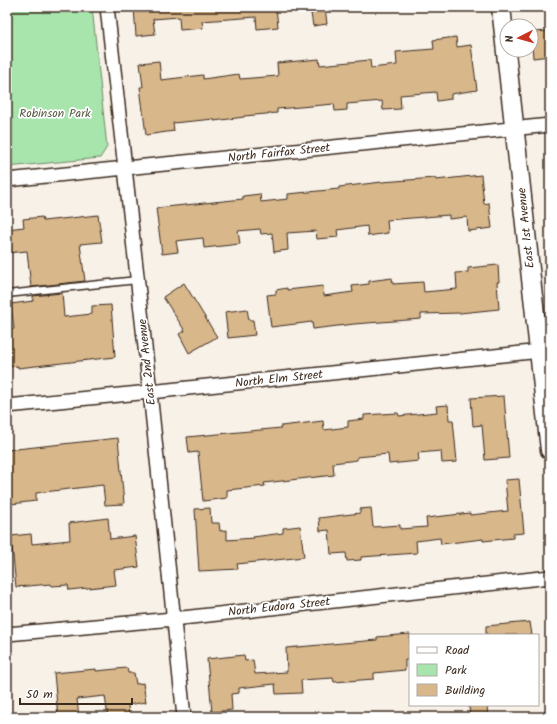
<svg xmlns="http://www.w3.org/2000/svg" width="557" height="724" viewBox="0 0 557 724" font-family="Kalam,sans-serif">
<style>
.green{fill:#a7e5ad;stroke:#718866}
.building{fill:#d8b78b;stroke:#3b2a1e}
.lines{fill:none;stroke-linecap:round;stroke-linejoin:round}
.lane-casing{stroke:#3b2a1e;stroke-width:9}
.street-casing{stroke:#3b2a1e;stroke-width:16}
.secondary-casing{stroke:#3b2a1e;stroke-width:21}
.lane{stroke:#fff;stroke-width:6}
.street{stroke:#fff;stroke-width:13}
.secondary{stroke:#fff;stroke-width:18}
.labels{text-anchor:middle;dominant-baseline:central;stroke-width:3.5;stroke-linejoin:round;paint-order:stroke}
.park-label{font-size:12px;fill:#565942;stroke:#fff}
.street-label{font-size:12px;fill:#3b2a1e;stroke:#fff}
</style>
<rect width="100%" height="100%" fill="#f7f1e8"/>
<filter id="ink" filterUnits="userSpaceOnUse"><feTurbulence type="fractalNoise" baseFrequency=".025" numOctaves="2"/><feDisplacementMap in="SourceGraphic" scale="8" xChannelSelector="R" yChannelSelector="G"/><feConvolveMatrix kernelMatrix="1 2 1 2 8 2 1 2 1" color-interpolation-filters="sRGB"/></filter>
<g filter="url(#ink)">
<path class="green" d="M 7,7 L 92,7 L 107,147 L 100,158 L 7,167 Z"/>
<path class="building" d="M 134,7 L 276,7 L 278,27 L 257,29 L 256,17 L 202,21 L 203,28 L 180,30 L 179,17 L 153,19 L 155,34 L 136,36 Z
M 310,7 L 325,7 L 327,24 L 313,26 Z
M 550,31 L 550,56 L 533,58 L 531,32 Z
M 456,37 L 457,47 L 471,45 L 477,90 L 451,94 L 451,99 L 437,101 L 436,92 L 400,95 L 401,109 L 383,110 L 382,101 L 347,104 L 347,110 L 335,111 L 334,104 L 277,109 L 277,113 L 244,116 L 244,117 L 214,121 L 214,119 L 173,123 L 174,131 L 146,135 L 140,87 L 143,87 L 140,63 L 159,61 L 161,80 L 203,75 L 203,79 L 239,74 L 240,79 L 278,76 L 277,63 L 319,59 L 320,65 L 370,60 L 371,68 L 397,65 L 396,52 L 434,49 L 433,40 Z
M 481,175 L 484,204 L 489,203 L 492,228 L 468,231 L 467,217 L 449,219 L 449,215 L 387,220 L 388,233 L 368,236 L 367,226 L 337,230 L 338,237 L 317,239 L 316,231 L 287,233 L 288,250 L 274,252 L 272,233 L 261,234 L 260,229 L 238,231 L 240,244 L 204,248 L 203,238 L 176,241 L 178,252 L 162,254 L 156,208 L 243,199 L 243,196 L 260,194 L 261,202 L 288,199 L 288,194 L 339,189 L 339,187 L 382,182 L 435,178 L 436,180 Z
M 98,215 L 102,242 L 80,244 L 85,281 L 31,287 L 27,251 L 7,253 L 7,229 L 24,227 L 23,219 L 42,217 L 43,221 Z
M 498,265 L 499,282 L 497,282 L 499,309 L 460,313 L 421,314 L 421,319 L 354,324 L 313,329 L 312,322 L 271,327 L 267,295 L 276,294 L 276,290 L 287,288 L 287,290 L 323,286 L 324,296 L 353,292 L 352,286 L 369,284 L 369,281 L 392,278 L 393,284 L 423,282 L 424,292 L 457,289 L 456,273 L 468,272 L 468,268 Z
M 184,283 L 217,337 L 189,353 L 179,334 L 185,331 L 163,297 Z
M 62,293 L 64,317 L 92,314 L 92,306 L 111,305 L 115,357 L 18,368 L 18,366 L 7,367 L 7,330 L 14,329 L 11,304 L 33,301 L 33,296 Z
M 247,309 L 249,320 L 253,320 L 255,335 L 228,338 L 225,312 Z
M 504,396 L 509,458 L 485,460 L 482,425 L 473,426 L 471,398 Z
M 448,405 L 449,420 L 453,420 L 457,462 L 442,463 L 441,451 L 418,453 L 419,461 L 389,464 L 388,454 L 357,457 L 357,460 L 333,463 L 334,475 L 264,483 L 265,486 L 227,490 L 227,498 L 203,501 L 198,452 L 189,453 L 187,437 L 281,428 L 281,426 L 323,421 L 324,430 L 348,427 L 348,421 L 364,419 L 364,415 L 398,413 L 399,416 L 437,412 L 436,406 Z
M 118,438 L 124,504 L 105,505 L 103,485 L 36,493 L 36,501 L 11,504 L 9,483 L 7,483 L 7,450 Z
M 519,479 L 524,533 L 513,534 L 513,538 L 483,541 L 483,539 L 441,544 L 440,538 L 416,541 L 417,553 L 361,557 L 361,560 L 347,561 L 346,553 L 331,554 L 329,530 L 320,531 L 319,518 L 360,513 L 360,509 L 371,508 L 373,527 L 400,525 L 400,529 L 427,527 L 426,518 L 470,513 L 470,515 L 508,511 L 505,480 Z
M 210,508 L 211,523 L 219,523 L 220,531 L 227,530 L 227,540 L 254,538 L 253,537 L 283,533 L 283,528 L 300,526 L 304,557 L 237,564 L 238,569 L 199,571 L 195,509 Z
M 108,518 L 110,539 L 135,536 L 139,567 L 114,570 L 116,585 L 69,590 L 68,585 L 51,586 L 51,584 L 16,587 L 11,536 L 31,534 L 32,544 L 70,540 L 69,523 Z
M 530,622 L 532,635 L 486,635 L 486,626 Z
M 410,634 L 410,660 L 405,660 L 405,670 L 374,673 L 374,679 L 334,682 L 333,678 L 301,680 L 302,693 L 276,694 L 275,684 L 239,688 L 239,693 L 231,694 L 232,710 L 212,712 L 207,659 L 244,655 L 245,661 L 253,660 L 255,674 L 287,672 L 286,648 L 377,640 L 377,637 Z
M 127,668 L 128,673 L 134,673 L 136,684 L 143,683 L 146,702 L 128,705 L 129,717 L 108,717 L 105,696 L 77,699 L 79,717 L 58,717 L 54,673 L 96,669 L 96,671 Z
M 469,705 L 487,705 L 488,717 L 470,717 Z"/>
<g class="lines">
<defs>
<path id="lane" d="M 7,294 L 137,280"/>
<path id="street" d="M 107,7 L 150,392 L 184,717
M 7,180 L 550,125
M 7,406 L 150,392 L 550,350
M 7,634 L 173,619 L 550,577"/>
<path id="secondary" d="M 501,7 L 550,450"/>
</defs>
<use href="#lane" class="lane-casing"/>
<use href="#street" class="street-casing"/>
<use href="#secondary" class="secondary-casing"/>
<use href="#lane" class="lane"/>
<use href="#street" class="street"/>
<use href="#secondary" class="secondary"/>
</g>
</g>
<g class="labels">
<g class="park-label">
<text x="55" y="113">Robinson Park</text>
</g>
<g class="street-label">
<text transform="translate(279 153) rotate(-6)">North Fairfax Street</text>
<text transform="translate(526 228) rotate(-96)">East 1st Avenue</text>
<text transform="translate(147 362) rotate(-96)">East 2nd Avenue</text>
<text transform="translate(279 379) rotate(-6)">North Elm Street</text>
<text transform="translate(279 607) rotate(-6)">North Eudora Street</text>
</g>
</g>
<rect width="557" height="724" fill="none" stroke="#fff" stroke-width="24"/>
<rect x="12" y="12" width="533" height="700" fill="none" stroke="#3b2a1e" stroke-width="1.5" filter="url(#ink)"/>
<rect x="409" y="634" width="130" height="72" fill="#ffffff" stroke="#b1aaa5"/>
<rect x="417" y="647" width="20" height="6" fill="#ffffff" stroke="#b1aaa5"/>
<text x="445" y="654" font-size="12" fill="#3b2a1e">Road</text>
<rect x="417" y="664" width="20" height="12" fill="#a7e5ad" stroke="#b1aaa5"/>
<text x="445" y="674" font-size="12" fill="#3b2a1e">Park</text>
<rect x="417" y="684" width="20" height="12" fill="#d8b78b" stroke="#b1aaa5"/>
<text x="445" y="694" font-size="12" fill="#3b2a1e">Building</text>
<g transform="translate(519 38) rotate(264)"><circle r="19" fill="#ffffff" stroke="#b1aaa5"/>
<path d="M0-3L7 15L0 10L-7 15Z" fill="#c8321e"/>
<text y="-6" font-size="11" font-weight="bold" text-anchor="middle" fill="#3b2a1e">N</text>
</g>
<path d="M20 698v6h112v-6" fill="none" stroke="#3b2a1e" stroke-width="2"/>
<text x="26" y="698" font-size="12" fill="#3b2a1e" stroke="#ffffff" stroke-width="3" paint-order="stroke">50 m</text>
</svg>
